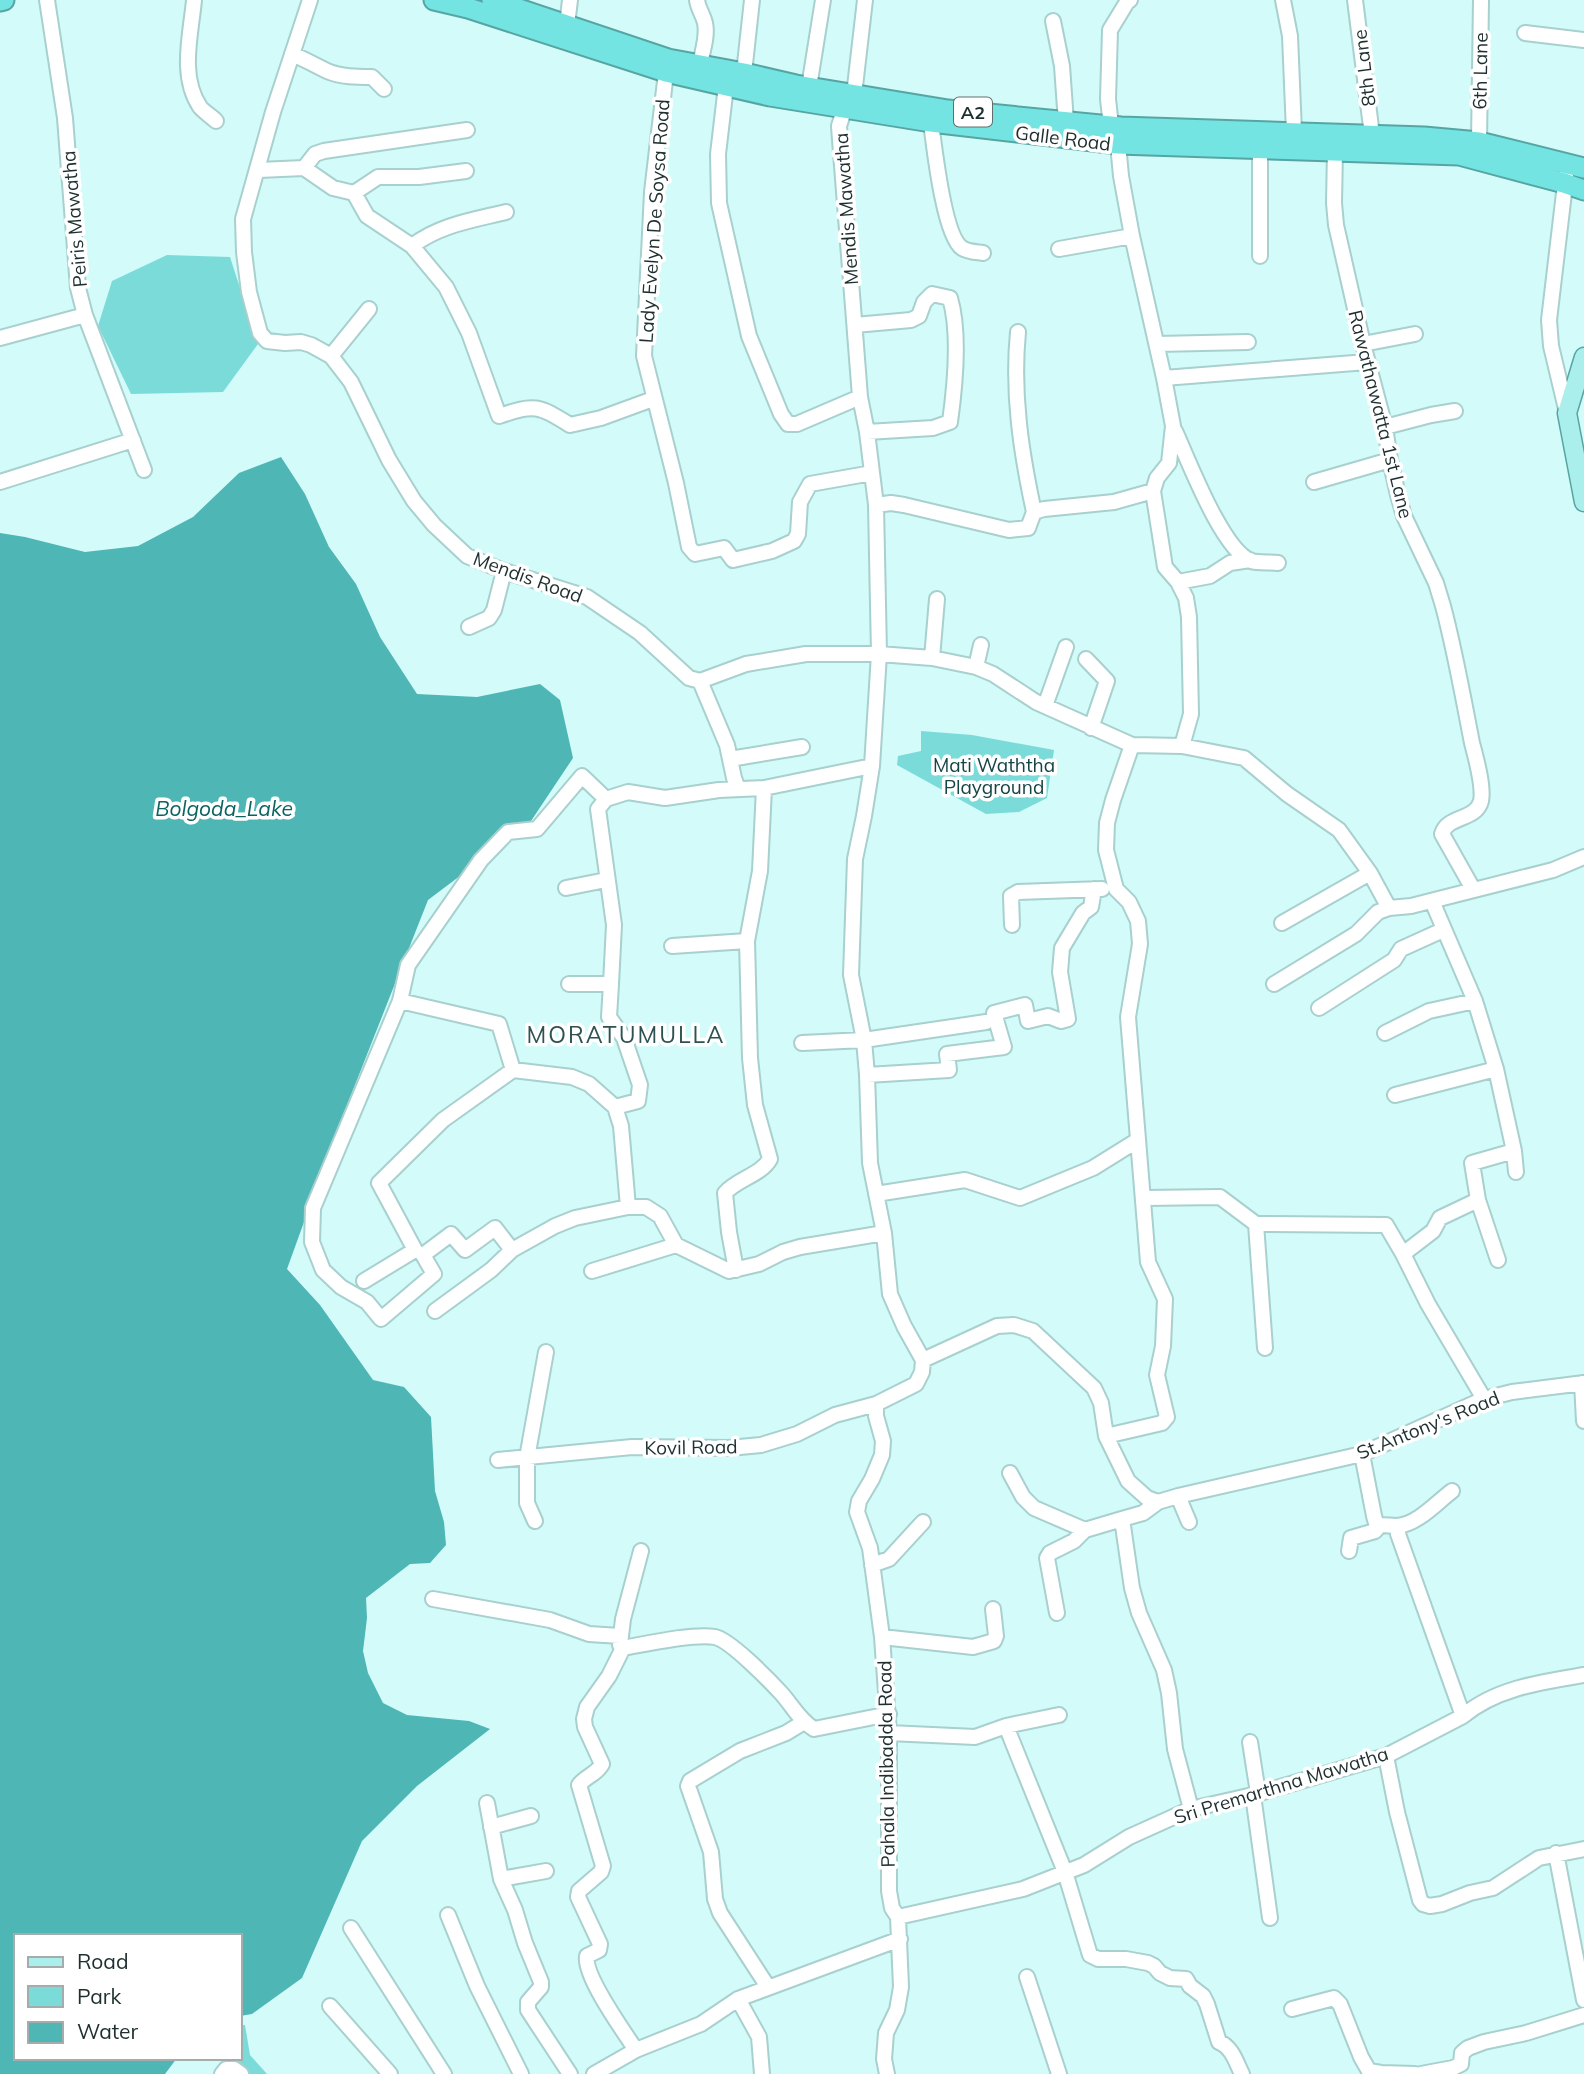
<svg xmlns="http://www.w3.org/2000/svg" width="1584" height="2074" viewBox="0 0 1584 2074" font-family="Mulish,sans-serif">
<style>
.green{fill:#7bdbd9}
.water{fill:#4eb6b4}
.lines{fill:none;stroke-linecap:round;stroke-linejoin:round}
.minor-casing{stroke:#a7d0ce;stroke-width:18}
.major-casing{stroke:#56a5a3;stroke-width:21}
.highway-casing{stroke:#56a5a3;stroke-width:23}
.minor{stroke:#fff;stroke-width:14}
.major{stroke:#abefed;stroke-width:18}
.highway{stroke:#73e4e1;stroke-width:19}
.labels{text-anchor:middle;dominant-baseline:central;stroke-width:7;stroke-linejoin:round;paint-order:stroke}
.shield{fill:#fff;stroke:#626d6d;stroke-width:2}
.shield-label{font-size:18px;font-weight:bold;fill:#1f2f2f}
.street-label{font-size:19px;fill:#1f2f2f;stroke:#fff}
.park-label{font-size:19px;fill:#154544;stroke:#fff}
.water-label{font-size:21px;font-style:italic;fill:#0b6463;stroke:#fff}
.quarter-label{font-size:23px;letter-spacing:2px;fill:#2d5251;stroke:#fff}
</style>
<rect width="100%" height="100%" fill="#d2fbfa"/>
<path class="green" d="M 167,255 L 230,257 L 258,344 L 223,392 L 131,394 L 98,326 L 112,281 Z
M 921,731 L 972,735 L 1054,750 L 1047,798 L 1019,812 L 986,814 L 897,765 L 898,756 L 921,751 Z
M 240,2025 L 245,2025 L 250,2055 L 267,2074 L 249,2074 L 234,2058 L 240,2058 Z"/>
<path class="water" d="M 281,457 L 305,494 L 329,547 L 356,584 L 380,637 L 417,694 L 477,697 L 540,684 L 560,700 L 573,758 L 529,824 L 428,900 L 338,1128 L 287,1269 L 320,1305 L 373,1380 L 404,1387 L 431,1417 L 435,1491 L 444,1522 L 446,1545 L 430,1563 L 410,1564 L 366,1598 L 367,1618 L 363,1651 L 368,1673 L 383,1703 L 407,1715 L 469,1721 L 490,1729 L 417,1786 L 362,1841 L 302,1978 L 252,2014 L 240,2016 L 240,1936 L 16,1936 L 16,2058 L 177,2058 L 165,2074 L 0,2074 L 0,533 L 25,537 L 85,552 L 138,546 L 193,517 L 239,473 Z"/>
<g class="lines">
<defs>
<path id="minor" d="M 47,0 L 65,118 L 78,288 L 85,315 L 144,470
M 194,0 C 191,34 179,76 200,107 C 204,112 211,116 216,121
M 310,0 L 273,112 L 243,219 L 244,252 L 249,292 L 260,333 L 267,341 L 285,343 L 301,342 L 311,345 L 331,356 L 351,382 L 389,460 L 414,501 L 434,525 L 467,556 L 504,571 L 587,597 L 640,633 L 689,678 L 700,681 L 746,664 L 806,654 L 879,654 L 932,658 L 976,667 L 993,674 L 1036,702 L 1132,745 L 1182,746 L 1244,758 L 1287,794 L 1339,830 L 1370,873 L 1282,923
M 697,0 C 698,9 703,14 705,23 C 708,36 702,52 700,65
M 1130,0 L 1127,2 L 1110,30 L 1108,99 L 1111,126 L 1118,144 L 1121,176 L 1132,236 L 1164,378 L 1173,426 L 1169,463 L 1157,478 L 1153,491 L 1165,567 L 1178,582 L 1186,598 L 1189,617 L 1191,714 L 1182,746
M 1283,0 L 1290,36 L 1294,132
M 1355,0 L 1372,135
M 1053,21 L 1062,66 L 1066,122
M 567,25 L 570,0
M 1525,33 L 1584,40
M 292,54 C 304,59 315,65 327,71 C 341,77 357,77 372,77 L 384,89
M 667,64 L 652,192 L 644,356 L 676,483 L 689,547 L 695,554 L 724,548 L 733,560 L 772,551 L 794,541 L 798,534 L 800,502 L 810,484 L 872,473
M 744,73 L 752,0
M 726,86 L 718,154 L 719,203 L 749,336 L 781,414 L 788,424 L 797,424 L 860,397
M 809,87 L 823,0
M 854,95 L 865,0
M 847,101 L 839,126 L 840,140 L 860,397 L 867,432 L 876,505 L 879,654 L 872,766 L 864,816 L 855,859 L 851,975 L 864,1040 L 867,1075 L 870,1163 L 884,1233 L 890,1294 L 904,1326 L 923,1360
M 931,122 C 934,146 944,236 962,248 C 968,252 977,252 983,253
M 1479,142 L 1481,0
M 1335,151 L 1334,203 L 1336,225 L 1363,344 L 1385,427 L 1390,460 L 1398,495 L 1404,516 L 1436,583 L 1443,606 C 1455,651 1463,697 1472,743 C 1476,758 1484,787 1481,801 C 1476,821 1447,815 1442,834 L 1473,889
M 304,168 L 315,154 L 324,151 L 467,130
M 259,170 L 304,168 L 333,188 L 354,193 L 367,216 L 412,246 L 446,287 L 469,333 L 499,416 C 535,404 538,405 570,425 L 601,418 L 653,399
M 1566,176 L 1549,320 L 1551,346 L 1567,413
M 354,193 L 378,177 L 419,177 L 466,171
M 412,246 C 439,225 473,220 506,212
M 1059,249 L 1132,236
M 1260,256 L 1260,149
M 855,325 L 911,320 L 919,316 L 924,302 L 932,294 L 950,298 C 960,332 955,386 950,422 L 933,428 L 867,432
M 1018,332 C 1012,393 1021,452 1034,512
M 0,338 L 85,315
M 1157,344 L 1248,342
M 1363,344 L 1415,334
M 331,356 L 369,309
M 1164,378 L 1367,362
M 1385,427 L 1431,415 L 1455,411
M 1175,431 C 1188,459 1222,550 1251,561 C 1258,563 1270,562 1278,563
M 0,482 L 133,440
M 1314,482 L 1390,460
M 876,505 L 891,503 L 904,505 L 1009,530 L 1028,528 L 1034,512 L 1044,509 L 1114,502 L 1153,491
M 1178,582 L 1210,576 L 1230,563 L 1250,560
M 469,627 L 489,618 L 494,610 L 504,571
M 932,658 L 937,599
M 1086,659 L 1107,681 L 1091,728
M 976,667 L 981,645
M 700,681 L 727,745 L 734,778 L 738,789
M 1045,706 L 1066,647
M 730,759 L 802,747
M 1370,873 L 1389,908
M 566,888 L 606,880
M 1432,901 L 1475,1001 L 1496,1069 L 1514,1151 L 1516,1172
M 1012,925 L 1011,896 L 1018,892 L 1102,889
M 672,946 L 747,941
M 569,984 L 611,984 L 614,925 L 598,809 L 606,799 L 628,792 L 665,798 L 719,790 L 764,788 L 872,766
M 611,984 L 609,1017 L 624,1038 L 640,1085 L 638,1101 L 615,1107
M 1274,984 L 1356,934 L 1378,912 L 1389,908 L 1411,906 L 1553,870 L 1584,857
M 400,1001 L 499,1024 L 513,1070
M 1319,1008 L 1394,960 L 1401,949 L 1443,930
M 1385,1033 L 1429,1011 L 1475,1001
M 802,1043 L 864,1040 L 986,1022
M 867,1075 L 949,1070 L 947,1054 L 1004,1047 L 994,1013 L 1025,1005 L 1028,1021 L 1048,1016 L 1061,1021 L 1068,1019 L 1060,972 L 1062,948 L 1083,913 L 1091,907 L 1094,889
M 1395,1095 L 1496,1069
M 876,1194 L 965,1180 L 1020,1198 L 1093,1168 L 1138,1140
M 1144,1198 L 1220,1197 L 1256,1224 L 1386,1225 L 1403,1254 L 1433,1231 L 1440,1218 L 1478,1200
M 1256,1224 L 1265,1348
M 512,1250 L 495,1228 L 465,1250 L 451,1234 L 423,1255 L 434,1274 L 381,1319 L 367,1302 L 341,1287 L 323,1270 L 312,1242 L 313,1208 L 400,1001 L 408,965 L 481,860 L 508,832 L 537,829 L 582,776 L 606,799
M 1403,1254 L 1428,1304 L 1484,1399
M 1498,1260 L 1478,1200 L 1472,1163 L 1514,1151
M 736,1270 L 729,1232 L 725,1193 C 737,1179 761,1175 770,1159 L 755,1105 L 750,1058 L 747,941 L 760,871 L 764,788
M 592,1271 L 676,1245
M 364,1281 L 415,1250 L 379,1183 L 443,1120 L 513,1070 L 572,1077 L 589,1084 L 615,1107 L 621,1126 L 628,1207
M 435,1311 L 491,1270 L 512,1250 L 555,1226 L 575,1218 L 628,1207 L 646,1207 L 660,1216 L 676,1245 L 729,1271 L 759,1264 L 783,1252 L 800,1247 L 884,1233
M 923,1360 L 997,1326 L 1014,1325 L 1033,1331 L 1094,1388 L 1101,1403 L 1106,1436 L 1128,1481 L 1147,1498 L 1158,1502 L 1178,1496
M 1582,1383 L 1584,1421
M 876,1404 L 876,1416 L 883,1441 L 882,1455 L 872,1479 L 859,1501 L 857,1512 L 870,1548 L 882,1637 L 889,1733 L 889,1891 L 892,1908 L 898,1917 L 901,1987 L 897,2010 L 886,2033 L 884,2059 L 887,2074
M 1106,1436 L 1162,1423 L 1167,1417 L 1157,1375 L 1163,1346 L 1165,1299 L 1148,1262 L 1128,1017 L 1140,944 L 1138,921 L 1129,902 L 1116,889 L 1106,850 L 1107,823 L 1113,800 L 1132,745
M 1362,1454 L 1374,1516 L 1376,1523 L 1380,1525
M 498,1460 L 632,1447 L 729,1448 L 761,1445 L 797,1434 L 835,1415 L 876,1404 L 916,1384 L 922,1372 L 923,1360
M 1010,1473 L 1023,1497 L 1034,1508 L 1085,1530 L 1122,1519
M 1158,1502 L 1143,1513 L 1122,1519 L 1132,1588 L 1139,1613 L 1164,1670 L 1169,1693 L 1175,1749 L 1191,1809
M 535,1521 L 527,1503 L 527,1458 L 546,1352
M 1189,1522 L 1178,1496 L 1362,1454 L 1484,1399 L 1512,1392 L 1584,1383
M 1399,1526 L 1398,1534 L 1463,1716
M 1349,1551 L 1351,1538 L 1375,1531 L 1380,1525 C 1385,1525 1392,1526 1397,1526 C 1418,1524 1436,1503 1452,1491
M 872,1565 L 889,1559 L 923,1522
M 433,1599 L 550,1620 L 589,1634 L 620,1636
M 1057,1613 L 1047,1558 L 1050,1553 L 1074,1541 L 1085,1530
M 882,1637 L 973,1647 L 994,1641 L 996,1636 L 993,1609
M 620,1645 L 623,1619 L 641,1551
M 1006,1726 L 1065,1872 L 1090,1955 L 1098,1959 L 1126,1959 L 1148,1963 L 1154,1966 L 1160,1973 L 1170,1978 L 1186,1979 L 1190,1986 L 1203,1996 L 1207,2004 L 1219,2042 C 1232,2047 1236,2062 1242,2074
M 889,1733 L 975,1737 L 1006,1726 L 1059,1715
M 1250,1742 L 1258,1793
M 1386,1756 L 1397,1812 L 1420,1900 L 1423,1904 L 1430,1906 L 1442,1904 L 1470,1893 L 1493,1888 L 1539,1858 L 1584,1849
M 1253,1795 L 1270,1918
M 487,1803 L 501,1879 L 515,1910 L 525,1943 L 541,1982 L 541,1987 L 528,2002 L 528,2010 L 570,2074
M 491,1827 L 531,1816
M 1556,1853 L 1584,2000
M 501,1879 L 546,1871
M 448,1915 L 477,1986 L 521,2074
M 898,1917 L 1023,1889 L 1084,1865 L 1129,1837 L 1191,1809 L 1253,1795 L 1386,1756 L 1463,1716 C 1496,1688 1542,1682 1584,1675
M 351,1928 L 444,2074
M 1027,1977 L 1059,2074
M 768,1987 L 720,1913 L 715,1899 L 711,1852 L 688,1786 L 690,1781 L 740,1751 L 786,1733 L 804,1722
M 738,1999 L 759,2037 L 762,2074
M 330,2006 L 390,2074
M 1292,2009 L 1334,1998 L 1340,2004 L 1361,2057 L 1369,2071 L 1381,2073 L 1415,2074
M 636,2050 C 624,2032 583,1975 587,1956 L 599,1950 L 600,1944 L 578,1897 L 579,1891 L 601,1872 L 603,1866 L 579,1785 C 586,1776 597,1774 602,1764 L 585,1727 L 584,1719 L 587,1707 L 609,1676 L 623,1648 C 645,1644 694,1633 715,1637 C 730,1640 769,1680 781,1693 C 792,1705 799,1720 814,1729 L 889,1714
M 222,2074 L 226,2069 L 234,2069 L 241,2074
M 594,2074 L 636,2050 L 701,2024 L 738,1999 L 900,1939
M 1421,2074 L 1453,2068 L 1461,2064 L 1462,2053 L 1468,2048 L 1484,2042 L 1526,2033 L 1584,2015"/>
<path id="major" d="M 1584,357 L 1567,413 L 1584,502"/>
<path id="highway" d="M 434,0 L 468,8 L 666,72 L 770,96 L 931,122 L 1118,144 L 1459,155 L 1564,183 L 1584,190
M 492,0 L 668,59 L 744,73 L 796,85 L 948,110 L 1121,127 L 1424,137 L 1479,142 L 1584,168
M 0,1 L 4,0"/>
</defs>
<use href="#minor" class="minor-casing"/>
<use href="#major" class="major-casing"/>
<use href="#highway" class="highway-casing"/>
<use href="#minor" class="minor"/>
<use href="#major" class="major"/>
<use href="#highway" class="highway"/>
</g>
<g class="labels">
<rect class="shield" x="954" y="97.5" width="38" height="29" rx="5"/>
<g class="shield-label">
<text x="973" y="112">A2</text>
</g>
<g class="street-label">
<text transform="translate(1364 68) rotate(-97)">8th Lane</text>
<text transform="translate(1480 71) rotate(-89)">6th Lane</text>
<text transform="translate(1063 138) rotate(7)">Galle Road</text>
<text transform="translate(846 209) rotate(-94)">Mendis Mawatha</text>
<text transform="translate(74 219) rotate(-95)">Peiris Mawatha</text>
<text transform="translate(654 221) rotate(-86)">Lady Evelyn De Soysa Road</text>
<text transform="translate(1381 414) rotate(76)">Rawathawatta 1st Lane</text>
<text transform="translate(528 577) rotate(20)">Mendis Road</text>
<text transform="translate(1428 1425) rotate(-22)">St.Antony's Road</text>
<text transform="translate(691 1447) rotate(-1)">Kovil Road</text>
<text transform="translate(886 1764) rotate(-91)">Pahala Indibadda Road</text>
<text transform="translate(1281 1785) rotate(-17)">Sri Premarthna Mawatha</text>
</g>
<g class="park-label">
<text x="994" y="765">Mati Waththa<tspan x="994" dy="22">Playground</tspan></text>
</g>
<g class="water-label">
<text x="224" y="808">Bolgoda_Lake</text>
</g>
<g class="quarter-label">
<text x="626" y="1034">MORATUMULLA</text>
</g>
</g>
<rect x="14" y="1934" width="228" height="126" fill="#ffffff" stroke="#a5acac" stroke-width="2"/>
<rect x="28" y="1957" width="35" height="10" fill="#abefed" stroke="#a5acac" stroke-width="2"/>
<text x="77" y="1969" font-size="21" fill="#1f2f2f">Road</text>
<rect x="28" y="1986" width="35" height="21" fill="#7bdbd9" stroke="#a5acac" stroke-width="2"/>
<text x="77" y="2004" font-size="21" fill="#1f2f2f">Park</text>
<rect x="28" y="2022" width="35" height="21" fill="#4eb6b4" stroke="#a5acac" stroke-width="2"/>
<text x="77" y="2039" font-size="21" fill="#1f2f2f">Water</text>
</svg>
